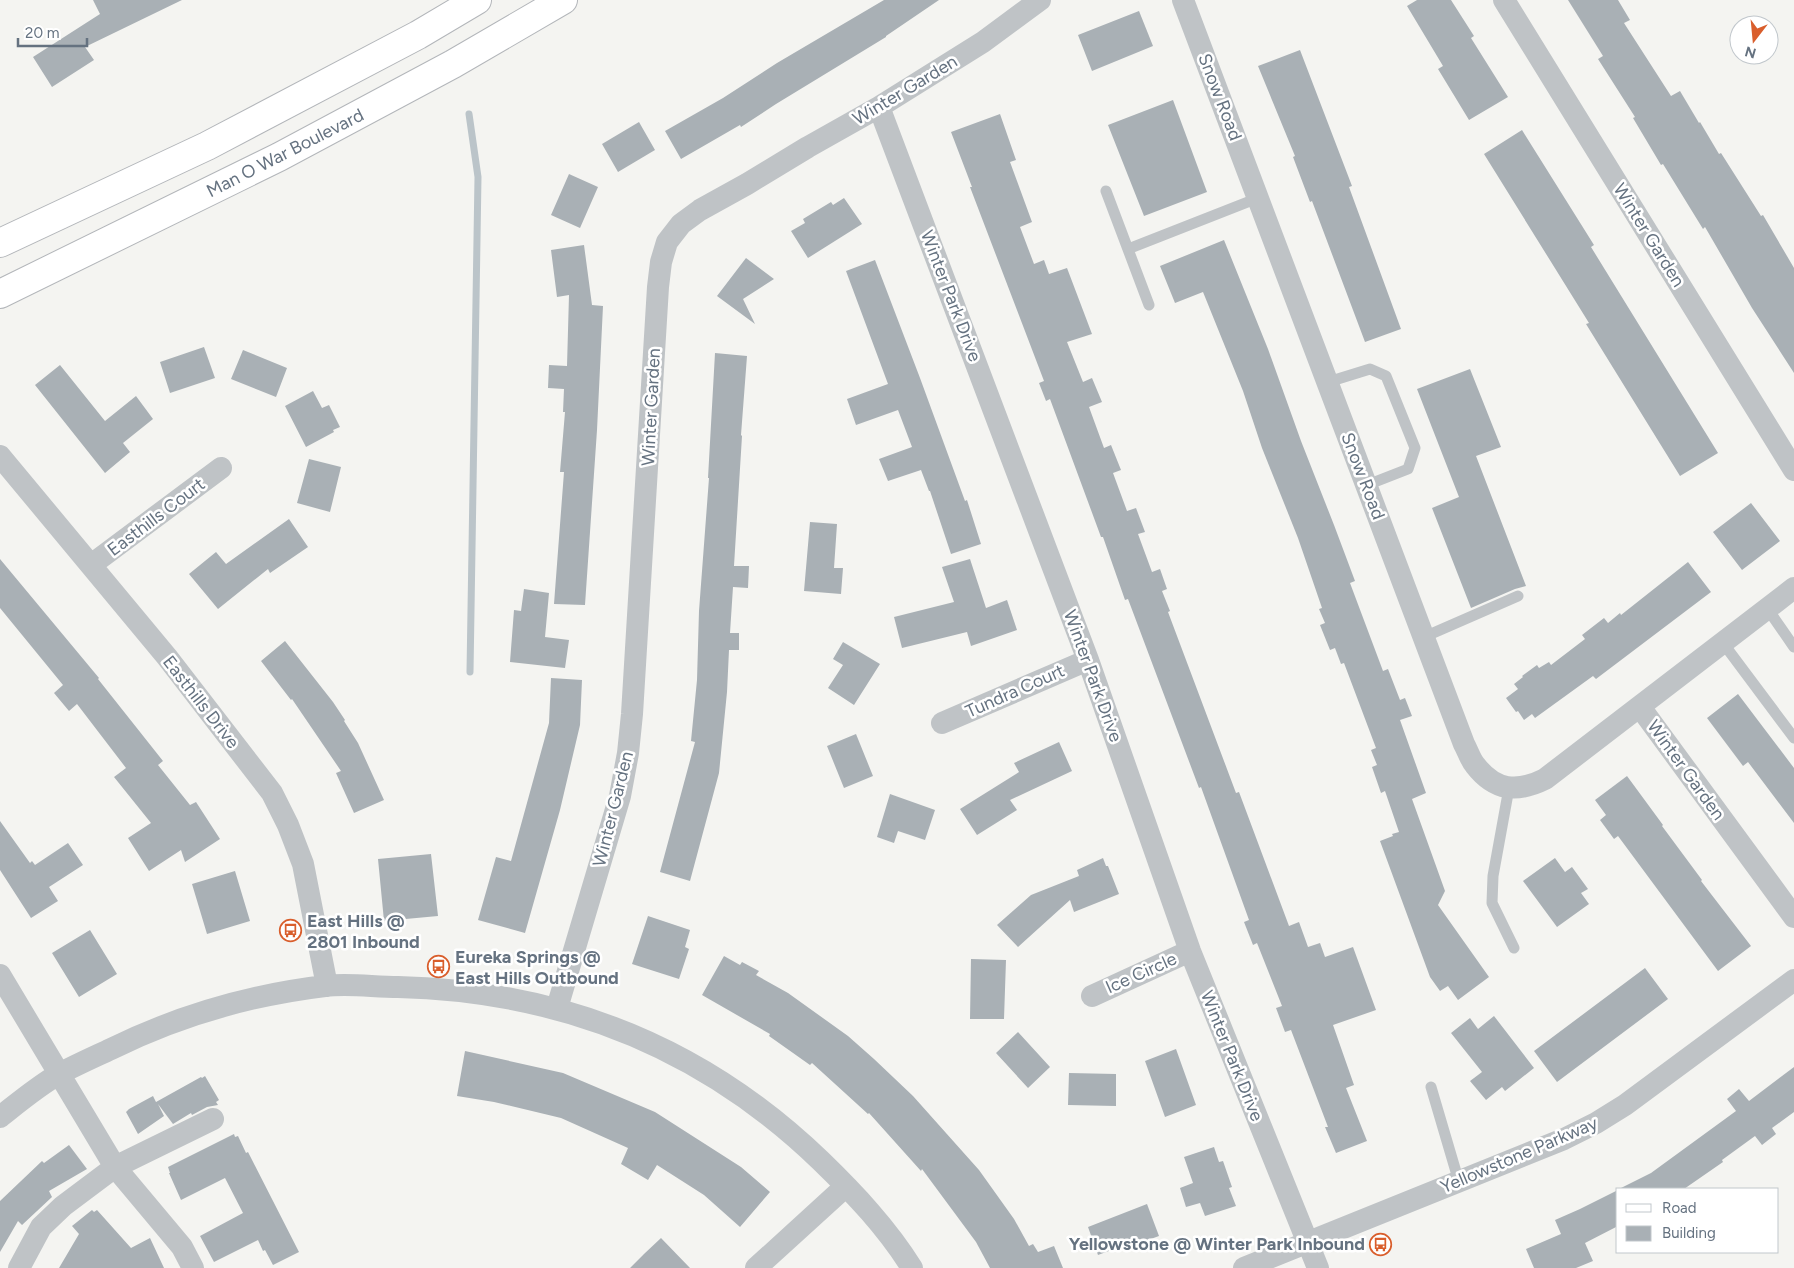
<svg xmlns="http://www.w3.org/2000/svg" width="1794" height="1268" viewBox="0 0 1794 1268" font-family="Figtree,sans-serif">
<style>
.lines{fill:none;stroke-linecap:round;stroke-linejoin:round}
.stream{stroke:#bbc4c9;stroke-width:7}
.building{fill:#a9b0b5}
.primary-casing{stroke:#b3b6ba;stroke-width:30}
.lane{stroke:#bfc3c6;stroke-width:11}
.street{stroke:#bfc3c6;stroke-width:22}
.primary{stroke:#fff;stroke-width:28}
.labels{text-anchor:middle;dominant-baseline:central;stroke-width:5;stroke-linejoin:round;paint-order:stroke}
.street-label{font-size:18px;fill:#657280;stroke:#fff}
.poi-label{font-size:18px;font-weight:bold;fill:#657280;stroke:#fff;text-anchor:start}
</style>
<rect width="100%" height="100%" fill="#f4f4f1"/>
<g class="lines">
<path class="stream" d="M 469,114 L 478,177 L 470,672"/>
</g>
<path class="building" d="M 93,0 L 182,0 L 85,47 L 94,60 L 52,87 L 33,57 L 100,14 Z
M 884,0 L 939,0 L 886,36 L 886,37 L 776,104 L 741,127 L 740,125 L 681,159 L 665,131 L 723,98 L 777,63 Z
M 1417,0 L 1451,0 L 1474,36 L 1471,38 L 1508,97 L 1469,120 L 1438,69 L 1443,66 L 1407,6 Z
M 1568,0 L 1618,0 L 1630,20 L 1624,23 L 1671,96 L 1680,91 L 1699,123 L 1700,122 L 1719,154 L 1721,153 L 1761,216 L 1763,215 L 1794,268 L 1794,373 L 1752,308 L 1705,227 L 1703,229 L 1663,164 L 1661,165 L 1633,118 L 1635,117 L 1598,59 L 1603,56 Z
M 1139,11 L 1153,46 L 1092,71 L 1078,35 Z
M 1300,50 L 1352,186 L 1349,187 L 1401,329 L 1365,342 L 1312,201 L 1310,202 L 1293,157 L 1295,156 L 1258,66 Z
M 1173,100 L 1207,192 L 1144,216 L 1108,125 Z
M 1000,114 L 1016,160 L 1010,162 L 1032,222 L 1020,227 L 1034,264 L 1044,260 L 1049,274 L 1067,268 L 1092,334 L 1067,342 L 1083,382 L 1092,378 L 1102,402 L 1089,407 L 1104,448 L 1111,445 L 1121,470 L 1113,473 L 1127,511 L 1136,508 L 1145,532 L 1138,534 L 1152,572 L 1160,569 L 1167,589 L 1162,591 L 1170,611 L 1168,612 L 1236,793 L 1239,792 L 1289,926 L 1299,922 L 1308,947 L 1320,943 L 1325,957 L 1353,947 L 1376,1010 L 1333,1025 L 1354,1085 L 1346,1088 L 1367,1141 L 1336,1153 L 1325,1127 L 1328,1127 L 1291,1030 L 1285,1032 L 1276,1008 L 1282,1006 L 1257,943 L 1253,945 L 1244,922 L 1249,920 L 1201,787 L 1199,788 L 1128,599 L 1125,600 L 1103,537 L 1101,537 L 1050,399 L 1046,401 L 1039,383 L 1044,381 L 970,187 L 972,187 L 951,132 Z
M 639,122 L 655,150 L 618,172 L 602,144 Z
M 1522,130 L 1594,245 L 1591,247 L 1718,453 L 1680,476 L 1586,324 L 1589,323 L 1484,154 Z
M 569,174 L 598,187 L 580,228 L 551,215 Z
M 844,198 L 862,224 L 808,258 L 791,231 L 805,223 L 803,219 L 831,202 L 833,205 Z
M 1224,240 L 1268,349 L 1301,441 L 1334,525 L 1355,581 L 1350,583 L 1383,671 L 1388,669 L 1400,700 L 1405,698 L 1412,716 L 1400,720 L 1426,793 L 1412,799 L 1445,891 L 1438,905 L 1489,977 L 1458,1000 L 1448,986 L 1440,991 L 1430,977 L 1380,841 L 1393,836 L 1392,834 L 1399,832 L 1385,791 L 1381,793 L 1372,767 L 1377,765 L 1371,750 L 1376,748 L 1344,663 L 1341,664 L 1335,648 L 1330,650 L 1320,625 L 1325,623 L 1319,609 L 1322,608 L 1298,538 L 1262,448 L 1243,391 L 1203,292 L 1175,303 L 1160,266 Z
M 584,245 L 592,305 L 603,306 L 597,430 L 585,605 L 554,604 L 564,472 L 560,472 L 565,412 L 563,412 L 564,389 L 548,388 L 549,365 L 567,366 L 569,295 L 557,297 L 551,250 Z
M 746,258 L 774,279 L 743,299 L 755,324 L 717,296 Z
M 875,260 L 920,378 L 965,501 L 967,500 L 981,544 L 951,554 L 930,491 L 929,491 L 921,470 L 888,481 L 879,459 L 912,447 L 898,410 L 856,425 L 847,399 L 888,384 L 846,271 Z
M 204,347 L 215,378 L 170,393 L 160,362 Z
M 243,350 L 287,368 L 276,397 L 231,379 Z
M 715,353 L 747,356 L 741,435 L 742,436 L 734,566 L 749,566 L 748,588 L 733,587 L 730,633 L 739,633 L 739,650 L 729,650 L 727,692 L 719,773 L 690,881 L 660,872 L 695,742 L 691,741 L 697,680 L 699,611 L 709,478 L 708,478 Z
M 60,365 L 105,421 L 136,396 L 153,419 L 123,443 L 130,452 L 105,473 L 35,385 Z
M 1470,369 L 1501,447 L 1476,456 L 1526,586 L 1515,589 L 1471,608 L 1432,508 L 1459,497 L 1417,389 Z
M 313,391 L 322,408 L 329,405 L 340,427 L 333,430 L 334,432 L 306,447 L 285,406 Z
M 309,459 L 341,467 L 330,512 L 297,503 Z
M 1751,503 L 1780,541 L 1742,570 L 1713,532 Z
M 289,519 L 308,547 L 270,573 L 268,569 L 218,609 L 189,574 L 216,552 L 226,564 Z
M 810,522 L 837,524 L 834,568 L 843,568 L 841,594 L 804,591 Z
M 0,559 L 99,678 L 98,679 L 163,761 L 158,765 L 190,805 L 196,802 L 220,839 L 185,862 L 181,850 L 149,871 L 128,838 L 151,823 L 114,777 L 126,768 L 77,704 L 69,711 L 54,693 L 63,685 L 0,608 Z
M 970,559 L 986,608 L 1007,600 L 1017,630 L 971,646 L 967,632 L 902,648 L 894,617 L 954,602 L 942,567 Z
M 1688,562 L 1711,592 L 1596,679 L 1593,676 L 1535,718 L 1532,714 L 1524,720 L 1518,711 L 1516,712 L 1506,698 L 1518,689 L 1514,684 L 1523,677 L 1522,676 L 1537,665 L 1539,668 L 1549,662 L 1551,665 L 1585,639 L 1582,635 L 1604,618 L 1608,623 L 1620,613 L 1621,615 Z
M 524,589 L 549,593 L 545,637 L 569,640 L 565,668 L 510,662 L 514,610 L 521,611 Z
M 285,641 L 333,702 L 345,720 L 344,721 L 358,743 L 384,800 L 354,813 L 336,773 L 341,771 L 292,699 L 291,700 L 261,661 Z
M 843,642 L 880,664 L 854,705 L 828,688 L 843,665 L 833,659 Z
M 551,678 L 582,680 L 580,725 L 560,810 L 525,933 L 478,920 L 496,857 L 511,861 L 549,723 Z
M 1738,694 L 1794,768 L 1794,823 L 1748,762 L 1743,766 L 1707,718 Z
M 856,734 L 873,776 L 844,788 L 827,746 Z
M 1059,742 L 1072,771 L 1010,800 L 1017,810 L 977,835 L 960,809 L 1019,772 L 1014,763 Z
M 1627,776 L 1663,825 L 1662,826 L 1702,880 L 1701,881 L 1751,946 L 1718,971 L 1618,836 L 1614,839 L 1600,820 L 1606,815 L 1595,800 Z
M 890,794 L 935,810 L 925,840 L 898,831 L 894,843 L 877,837 Z
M 0,821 L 30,863 L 32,861 L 35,865 L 68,843 L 83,865 L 49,887 L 58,901 L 31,918 L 0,870 Z
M 431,854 L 438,916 L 384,921 L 378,859 Z
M 1103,858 L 1106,866 L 1108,866 L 1119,894 L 1074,912 L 1070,900 L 1018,947 L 997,925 L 1031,895 L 1079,876 L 1077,870 Z
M 1555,858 L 1565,872 L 1572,867 L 1588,889 L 1581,893 L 1589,904 L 1557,927 L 1523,881 Z
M 235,871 L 250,921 L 207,934 L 192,884 Z
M 648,916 L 690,930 L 685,947 L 689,949 L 679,979 L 632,964 Z
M 90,930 L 117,974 L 79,997 L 52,953 Z
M 724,956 L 740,965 L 742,962 L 759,971 L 756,975 L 788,993 L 848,1036 L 874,1059 L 913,1096 L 979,1170 L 1014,1219 L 1029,1246 L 1033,1244 L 1038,1252 L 1054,1246 L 1063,1268 L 990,1268 L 976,1242 L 922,1169 L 921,1171 L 869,1113 L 868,1114 L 812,1063 L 810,1065 L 769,1036 L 770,1034 L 702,995 Z
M 971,959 L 1006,960 L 1004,1019 L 970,1019 Z
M 1645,968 L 1668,999 L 1557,1082 L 1534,1051 Z
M 1494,1016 L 1534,1068 L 1505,1091 L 1502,1087 L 1486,1100 L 1470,1081 L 1482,1072 L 1451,1033 L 1470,1018 L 1478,1029 Z
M 1018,1032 L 1050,1067 L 1028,1088 L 996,1053 Z
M 1176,1049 L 1196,1105 L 1165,1117 L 1145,1061 Z
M 465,1051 L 563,1073 L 655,1112 L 741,1167 L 770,1192 L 740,1227 L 704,1195 L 657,1165 L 648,1180 L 621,1164 L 628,1148 L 561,1118 L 494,1102 L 457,1096 Z
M 1794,1067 L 1794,1112 L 1772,1128 L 1776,1134 L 1762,1145 L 1755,1136 L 1722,1160 L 1723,1162 L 1684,1189 L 1619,1189 L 1651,1173 L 1736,1111 L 1727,1099 L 1739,1089 L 1749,1101 Z
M 1069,1073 L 1116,1074 L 1116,1106 L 1068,1105 Z
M 205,1076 L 219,1100 L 216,1102 L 218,1105 L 207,1107 L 192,1115 L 191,1113 L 173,1124 L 158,1104 L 164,1116 L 138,1134 L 126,1112 L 129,1109 L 153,1096 L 156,1102 L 201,1077 L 202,1078 Z
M 234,1134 L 235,1137 L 238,1136 L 246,1153 L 248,1152 L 299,1252 L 273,1265 L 265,1250 L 263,1251 L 258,1240 L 214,1262 L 200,1236 L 243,1213 L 225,1178 L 181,1200 L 169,1173 L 170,1173 L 168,1167 Z
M 69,1145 L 87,1169 L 49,1191 L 52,1197 L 22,1225 L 18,1221 L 0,1252 L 0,1201 L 42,1161 L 44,1163 Z
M 1214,1147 L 1219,1162 L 1223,1161 L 1232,1187 L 1229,1188 L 1236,1206 L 1205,1216 L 1200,1203 L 1186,1207 L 1180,1188 L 1193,1183 L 1184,1157 Z
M 1618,1190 L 1618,1226 L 1585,1243 L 1593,1261 L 1576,1268 L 1534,1268 L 1526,1249 L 1561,1234 L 1555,1220 L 1580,1209 Z
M 1147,1204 L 1159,1236 L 1115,1252 L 1114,1249 L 1098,1255 L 1088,1227 Z
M 92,1210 L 94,1212 L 97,1210 L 131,1248 L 150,1238 L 164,1268 L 59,1268 L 79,1234 L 72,1226 Z
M 661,1238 L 690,1268 L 630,1268 L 644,1254 Z"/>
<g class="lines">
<defs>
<path id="primary" d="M 0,243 L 207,146 L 418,35 L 477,0
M 0,294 L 279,157 L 453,64 L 563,0"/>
</defs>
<use href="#primary" class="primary-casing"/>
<path class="lane" d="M 1106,191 L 1149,305
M 1128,249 L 1258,198
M 1328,382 L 1370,369 L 1386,376 L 1415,448 L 1408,469 L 1367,485
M 1767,608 L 1794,647
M 1424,637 L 1518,596
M 1723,643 L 1794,738
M 1509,788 L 1493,876 L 1492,903 L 1514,948
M 1431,1087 L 1459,1182"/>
<path class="street" d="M 1183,0 L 1464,744 C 1468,751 1470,759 1475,765 C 1495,791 1517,793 1545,779 L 1794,588
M 1504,0 L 1794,470
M 879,107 L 1088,660 L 1190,951 L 1318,1268
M 0,456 L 167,657 L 272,793 L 288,825 L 303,864 L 327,986
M 91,565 L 221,468
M 1640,707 L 1794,917
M 942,723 L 1088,660
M 0,975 L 115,1167 L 213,1119
M 1092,996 L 1190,951
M 557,1008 L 620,796 L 628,753 L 632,714 L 658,287 L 661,262 L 667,242 L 681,224 L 700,210 L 747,184 L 808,147 L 879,107 L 983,42 L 1040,0
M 0,1117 C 19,1102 38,1086 59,1074 C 76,1065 94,1057 111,1049 C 178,1016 250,995 325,986 C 348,983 374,987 398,987 C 562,991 703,1047 821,1161 C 855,1194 887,1228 912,1268
M 19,1268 L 41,1227 L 63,1206 L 115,1167 L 182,1247 L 193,1268
M 756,1268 L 846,1186
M 1244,1268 L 1564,1139 L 1596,1123 L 1625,1105 L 1794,980"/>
<use href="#primary" class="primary"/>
</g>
<defs>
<symbol id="bus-ring" viewBox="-11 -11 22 22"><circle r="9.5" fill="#fff" stroke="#d95e2c" stroke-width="1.5"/><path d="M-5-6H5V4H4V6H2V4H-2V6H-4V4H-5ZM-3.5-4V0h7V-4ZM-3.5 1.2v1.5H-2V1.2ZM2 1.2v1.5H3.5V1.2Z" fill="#d95e2c"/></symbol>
</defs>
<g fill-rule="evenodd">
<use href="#bus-ring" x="278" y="918" width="25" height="25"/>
<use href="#bus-ring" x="426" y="954" width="25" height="25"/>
<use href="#bus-ring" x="1368" y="1232" width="25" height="25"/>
</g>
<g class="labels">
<g class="street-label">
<text transform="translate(905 90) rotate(-31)">Winter Garden</text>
<text transform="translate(1220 97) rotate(69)">Snow Road</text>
<text transform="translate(285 153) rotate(-27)">Man O War Boulevard</text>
<text transform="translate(1649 235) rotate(58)">Winter Garden</text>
<text transform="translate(951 296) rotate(69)">Winter Park Drive</text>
<text transform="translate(651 407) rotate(-87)">Winter Garden</text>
<text transform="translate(1363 476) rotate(69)">Snow Road</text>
<text transform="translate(156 517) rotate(-37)">Easthills Court</text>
<text transform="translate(1093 676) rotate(70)">Winter Park Drive</text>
<text transform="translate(1015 691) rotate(-24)">Tundra Court</text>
<text transform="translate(201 702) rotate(52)">Easthills Drive</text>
<text transform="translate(1686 770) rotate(54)">Winter Garden</text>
<text transform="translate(613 809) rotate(-76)">Winter Garden</text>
<text transform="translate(1141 973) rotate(-24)">Ice Circle</text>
<text transform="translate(1232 1056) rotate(68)">Winter Park Drive</text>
<text transform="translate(1519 1155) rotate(-23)">Yellowstone Parkway</text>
</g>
<g class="poi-label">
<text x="307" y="921">East Hills @<tspan x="307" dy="21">2801 Inbound</tspan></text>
<text x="455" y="957">Eureka Springs @<tspan x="455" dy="21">East Hills Outbound</tspan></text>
<text x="1365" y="1244" text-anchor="end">Yellowstone @ Winter Park Inbound</text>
</g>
</g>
<rect x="1616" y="1188" width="162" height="65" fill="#ffffff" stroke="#c1c7cc"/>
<rect x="1626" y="1204" width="25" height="8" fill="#ffffff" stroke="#c1c7cc"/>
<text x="1662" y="1213" font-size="15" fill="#657280">Road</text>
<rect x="1626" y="1226" width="25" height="15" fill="#a9b0b5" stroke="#c1c7cc"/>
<text x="1662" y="1238" font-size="15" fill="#657280">Building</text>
<g transform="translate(1754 40) rotate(196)"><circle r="24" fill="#ffffff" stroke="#c1c7cc"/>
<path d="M0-4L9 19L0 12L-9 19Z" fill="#d95e2c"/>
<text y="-8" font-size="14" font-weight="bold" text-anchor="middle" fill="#657280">N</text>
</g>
<path d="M18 38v8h69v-8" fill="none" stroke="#657280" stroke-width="2.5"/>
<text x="25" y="38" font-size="15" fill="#657280" stroke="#ffffff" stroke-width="4" paint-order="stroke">20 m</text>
</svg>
